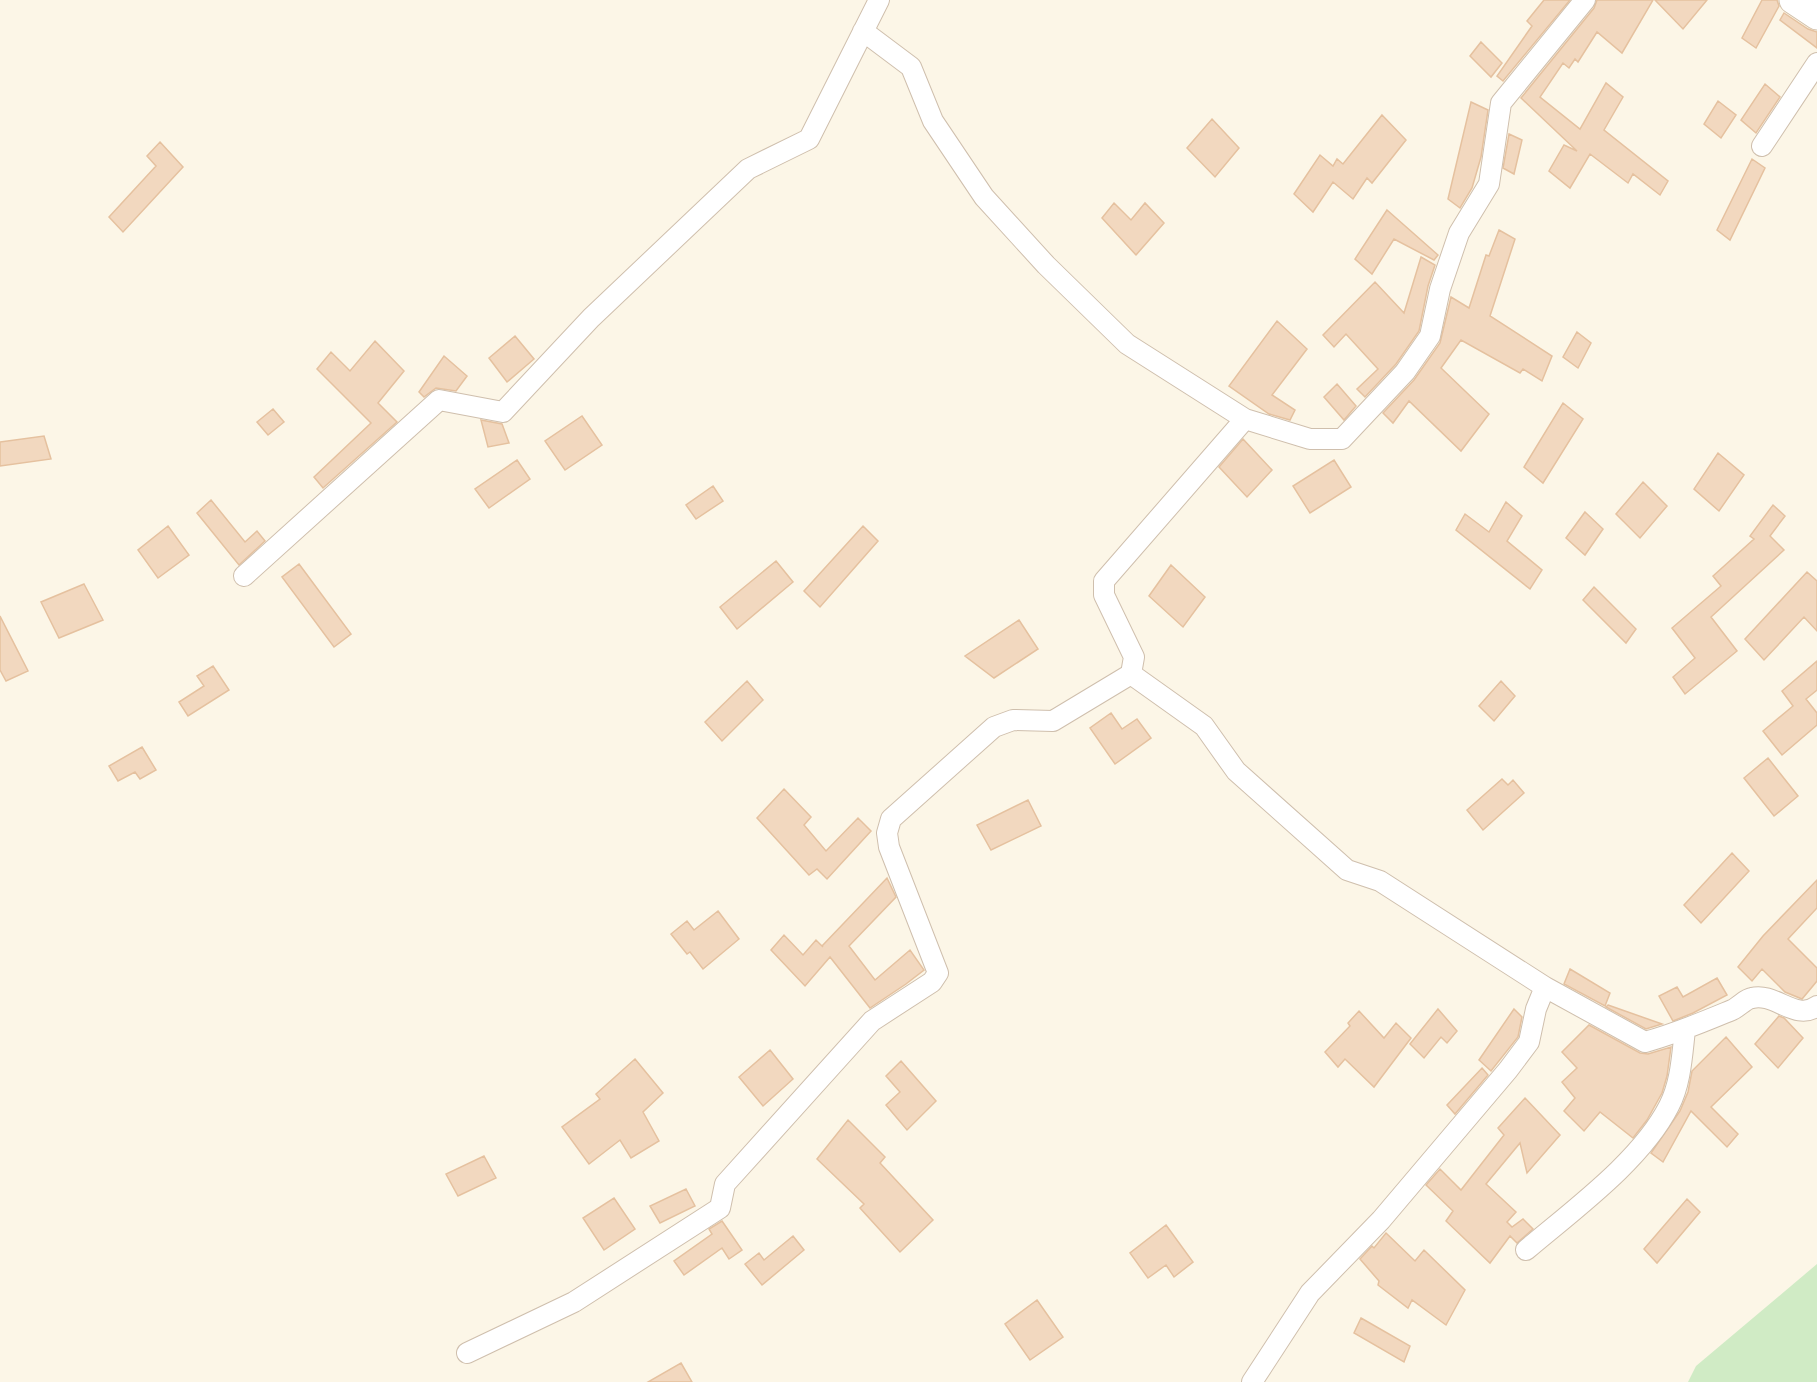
<svg xmlns="http://www.w3.org/2000/svg" width="1817" height="1382" viewBox="0 0 1817 1382" font-family="Poppins,sans-serif">
<style>
.green{fill:#d0ebc5}
.building{fill:#f2d8bf;stroke:#e5c19f;stroke-width:1.5}
.lines{fill:none;stroke-linecap:round;stroke-linejoin:round}
.street-casing{stroke:#cfbfad;stroke-width:22}
.secondary-casing{stroke:#d2c0aa;stroke-width:29}
.street{stroke:#fff;stroke-width:20}
.secondary{stroke:#fff;stroke-width:27}
</style>
<rect width="100%" height="100%" fill="#fcf6e7"/>
<path class="green" d="M 1817,1264 L 1817,1382 L 1688,1382 L 1696,1366 Z"/>
<path class="building" d="M 1544,0 L 1570,0 L 1503,81 L 1497,76 L 1532,26 L 1527,21 Z
M 1597,0 L 1653,0 L 1622,53 L 1597,32 L 1578,62 L 1575,59 L 1569,68 L 1563,63 L 1540,97 L 1580,129 L 1606,83 L 1623,97 L 1604,130 L 1668,181 L 1660,195 L 1633,174 L 1628,183 L 1590,154 L 1570,188 L 1549,171 L 1564,145 L 1577,151 L 1521,98 L 1594,8 Z
M 1655,0 L 1707,0 L 1683,29 Z
M 1762,0 L 1777,0 L 1779,6 L 1756,48 L 1742,38 Z
M 1784,13 L 1808,29 L 1817,32 L 1817,48 L 1780,20 Z
M 1481,42 L 1502,63 L 1491,77 L 1470,56 Z
M 1765,84 L 1780,97 L 1756,133 L 1741,120 Z
M 1718,101 L 1736,115 L 1721,138 L 1704,124 Z
M 1471,102 L 1488,110 L 1481,157 L 1472,188 L 1460,208 L 1448,199 Z
M 1382,115 L 1406,140 L 1372,183 L 1367,178 L 1353,199 L 1333,182 L 1313,212 L 1294,194 L 1320,155 L 1333,166 L 1337,159 L 1343,164 Z
M 1212,119 L 1239,148 L 1215,177 L 1187,148 Z
M 1509,134 L 1522,140 L 1514,174 L 1503,168 Z
M 160,142 L 183,167 L 123,232 L 109,217 L 156,166 L 147,156 Z
M 1752,159 L 1765,168 L 1730,240 L 1717,230 Z
M 1114,203 L 1131,220 L 1145,203 L 1164,223 L 1136,255 L 1102,218 Z
M 1387,210 L 1438,255 L 1434,260 L 1394,239 L 1372,274 L 1355,259 Z
M 1499,230 L 1515,239 L 1490,316 L 1552,356 L 1542,381 L 1523,369 L 1520,373 L 1461,340 L 1441,368 L 1489,414 L 1461,451 L 1409,401 L 1393,423 L 1383,413 L 1414,380 L 1440,343 L 1451,297 L 1469,308 L 1486,255 L 1489,256 Z
M 1421,257 L 1435,265 L 1428,286 L 1419,331 L 1396,364 L 1365,397 L 1357,389 L 1378,369 L 1346,334 L 1334,347 L 1323,335 L 1375,282 L 1404,313 Z
M 1277,321 L 1307,349 L 1272,395 L 1295,410 L 1290,420 L 1269,414 L 1229,386 Z
M 1577,332 L 1591,343 L 1578,368 L 1563,357 Z
M 515,336 L 534,359 L 507,382 L 489,358 Z
M 375,341 L 404,371 L 378,403 L 397,422 L 323,488 L 314,477 L 371,423 L 317,369 L 331,352 L 350,371 Z
M 444,356 L 467,376 L 456,391 L 436,388 L 424,397 L 419,392 Z
M 1337,384 L 1356,406 L 1344,420 L 1324,397 Z
M 1563,403 L 1583,419 L 1543,483 L 1524,467 Z
M 273,409 L 284,422 L 268,435 L 257,422 Z
M 582,416 L 602,445 L 565,470 L 545,441 Z
M 481,420 L 502,424 L 509,443 L 488,447 Z
M 44,436 L 51,459 L 0,466 L 0,442 Z
M 1243,439 L 1272,470 L 1247,497 L 1219,467 Z
M 1718,453 L 1744,475 L 1719,511 L 1694,489 Z
M 517,460 L 530,479 L 489,508 L 475,489 Z
M 1334,460 L 1351,487 L 1310,513 L 1293,486 Z
M 1643,482 L 1667,506 L 1640,538 L 1616,514 Z
M 713,486 L 723,501 L 696,519 L 686,505 Z
M 211,500 L 245,542 L 257,531 L 265,541 L 239,565 L 197,513 Z
M 1506,502 L 1522,516 L 1507,541 L 1542,570 L 1530,589 L 1456,530 L 1465,514 L 1489,532 Z
M 1773,505 L 1785,516 L 1770,536 L 1784,550 L 1711,617 L 1737,651 L 1685,694 L 1673,677 L 1695,658 L 1672,628 L 1721,586 L 1713,576 L 1754,539 L 1750,536 Z
M 1585,512 L 1603,529 L 1585,555 L 1566,538 Z
M 168,526 L 189,555 L 158,578 L 138,550 Z
M 863,526 L 878,541 L 820,607 L 804,591 Z
M 776,561 L 793,582 L 737,629 L 720,607 Z
M 299,564 L 351,634 L 334,647 L 282,577 Z
M 1171,565 L 1205,597 L 1183,627 L 1149,596 Z
M 1807,572 L 1817,581 L 1817,631 L 1804,617 L 1764,660 L 1745,639 Z
M 84,584 L 103,620 L 59,638 L 41,602 Z
M 1594,587 L 1636,629 L 1626,643 L 1583,600 Z
M 0,616 L 28,671 L 6,681 L 0,670 Z
M 1019,620 L 1038,649 L 994,678 L 965,656 Z
M 1817,661 L 1817,690 L 1806,699 L 1817,713 L 1817,725 L 1782,755 L 1763,731 L 1793,706 L 1782,691 Z
M 213,666 L 229,690 L 188,716 L 179,702 L 204,686 L 197,676 Z
M 747,681 L 763,700 L 722,741 L 705,722 Z
M 1501,681 L 1515,696 L 1494,721 L 1479,706 Z
M 1111,713 L 1122,729 L 1137,719 L 1151,738 L 1115,764 L 1090,728 Z
M 142,747 L 156,770 L 140,779 L 135,772 L 118,781 L 109,766 Z
M 1768,758 L 1798,796 L 1774,816 L 1744,778 Z
M 1502,779 L 1508,785 L 1513,780 L 1524,793 L 1483,830 L 1467,810 Z
M 784,789 L 811,817 L 804,825 L 826,851 L 858,818 L 871,831 L 827,879 L 817,869 L 809,875 L 757,818 Z
M 1028,800 L 1041,826 L 991,850 L 977,825 Z
M 1732,853 L 1749,871 L 1701,923 L 1684,905 Z
M 887,878 L 896,897 L 849,946 L 875,980 L 910,950 L 924,970 L 906,984 L 870,1008 L 830,957 L 805,986 L 771,950 L 784,935 L 803,955 L 816,940 L 823,947 L 822,946 Z
M 1817,880 L 1817,908 L 1788,939 L 1817,968 L 1817,981 L 1802,999 L 1785,992 L 1762,969 L 1752,981 L 1738,967 L 1763,936 Z
M 718,911 L 739,939 L 703,969 L 690,952 L 687,954 L 671,934 L 687,921 L 694,930 Z
M 1570,969 L 1610,993 L 1605,1006 L 1564,984 Z
M 1717,978 L 1727,995 L 1693,1013 L 1673,1021 L 1659,996 L 1677,987 L 1683,997 Z
M 1608,1005 L 1662,1024 L 1646,1029 L 1606,1007 Z
M 1438,1009 L 1457,1031 L 1447,1043 L 1441,1037 L 1424,1058 L 1410,1044 Z
M 1514,1009 L 1522,1017 L 1518,1037 L 1491,1071 L 1479,1060 Z
M 1359,1011 L 1384,1038 L 1396,1023 L 1411,1038 L 1374,1087 L 1345,1059 L 1338,1067 L 1325,1052 L 1350,1026 L 1348,1023 Z
M 1779,1016 L 1784,1018 L 1803,1038 L 1778,1068 L 1755,1044 Z
M 1589,1025 L 1640,1053 L 1648,1054 L 1671,1047 L 1667,1076 L 1662,1093 L 1647,1120 L 1633,1138 L 1600,1112 L 1584,1131 L 1564,1111 L 1575,1098 L 1562,1082 L 1577,1068 L 1562,1052 Z
M 1726,1037 L 1752,1067 L 1711,1107 L 1738,1134 L 1727,1147 L 1691,1111 L 1663,1162 L 1651,1153 L 1680,1111 L 1688,1092 L 1692,1071 Z
M 770,1050 L 793,1079 L 763,1106 L 739,1077 Z
M 635,1059 L 663,1093 L 643,1112 L 659,1141 L 631,1158 L 620,1140 L 589,1164 L 562,1127 L 600,1099 L 596,1094 Z
M 901,1061 L 936,1101 L 907,1130 L 886,1105 L 900,1092 L 886,1076 Z
M 1482,1068 L 1488,1075 L 1455,1114 L 1447,1105 Z
M 1525,1098 L 1560,1135 L 1527,1173 L 1520,1143 L 1486,1184 L 1516,1212 L 1507,1222 L 1512,1227 L 1523,1219 L 1533,1229 L 1517,1243 L 1510,1236 L 1490,1263 L 1446,1221 L 1453,1211 L 1426,1185 L 1440,1169 L 1461,1190 L 1504,1135 L 1498,1128 Z
M 848,1120 L 885,1157 L 880,1163 L 933,1220 L 900,1252 L 860,1208 L 864,1204 L 817,1159 Z
M 484,1156 L 496,1178 L 458,1196 L 446,1174 Z
M 686,1189 L 695,1206 L 660,1223 L 650,1206 Z
M 614,1198 L 635,1229 L 604,1250 L 583,1218 Z
M 1687,1199 L 1700,1212 L 1657,1263 L 1644,1249 Z
M 722,1221 L 742,1250 L 729,1259 L 722,1248 L 684,1275 L 674,1261 L 712,1234 L 709,1229 Z
M 1166,1225 L 1193,1262 L 1174,1277 L 1166,1265 L 1148,1278 L 1130,1253 Z
M 1386,1233 L 1415,1261 L 1424,1250 L 1465,1290 L 1446,1325 L 1412,1300 L 1408,1308 L 1378,1285 L 1379,1281 L 1360,1259 L 1372,1246 L 1374,1248 Z
M 793,1236 L 804,1250 L 762,1285 L 745,1264 L 759,1253 L 764,1260 Z
M 1037,1300 L 1063,1337 L 1030,1360 L 1005,1324 Z
M 1361,1318 L 1410,1346 L 1404,1362 L 1354,1333 Z
M 681,1363 L 692,1382 L 648,1382 Z"/>
<g class="lines">
<defs>
<path id="street" d="M 863,31 L 911,67 L 933,121 L 984,197 L 1046,265 L 1127,344 L 1245,419 L 1310,439 L 1342,439 L 1405,372 L 1430,336 L 1440,289 L 1459,233 L 1489,184 L 1501,103 L 1585,0
M 1762,146 L 1817,63
M 244,576 L 439,400 L 503,412 L 591,318 L 748,169 L 809,139 L 879,0
M 1131,674 L 1204,726 L 1236,771 L 1347,870 L 1380,881 L 1545,987
M 1526,1250 C 1573,1210 1641,1161 1669,1106 C 1681,1083 1682,1055 1685,1030
M 467,1353 L 574,1302 L 720,1208 L 725,1184 L 872,1021 L 932,982 L 938,973 L 889,847 L 887,833 L 891,819 L 994,727 L 1013,720 L 1053,721 L 1131,674 L 1134,657 L 1104,595 L 1104,581 L 1245,419
M 1252,1382 L 1310,1293 L 1381,1220 L 1508,1070 L 1529,1042 L 1536,1009 L 1545,987 L 1645,1042 C 1675,1034 1703,1022 1732,1010 C 1739,1007 1745,999 1752,998 C 1775,992 1796,1022 1817,1006"/>
<path id="secondary" d="M 1793,0 L 1817,16"/>
</defs>
<use href="#street" class="street-casing"/>
<use href="#secondary" class="secondary-casing"/>
<use href="#street" class="street"/>
<use href="#secondary" class="secondary"/>
</g>
</svg>
